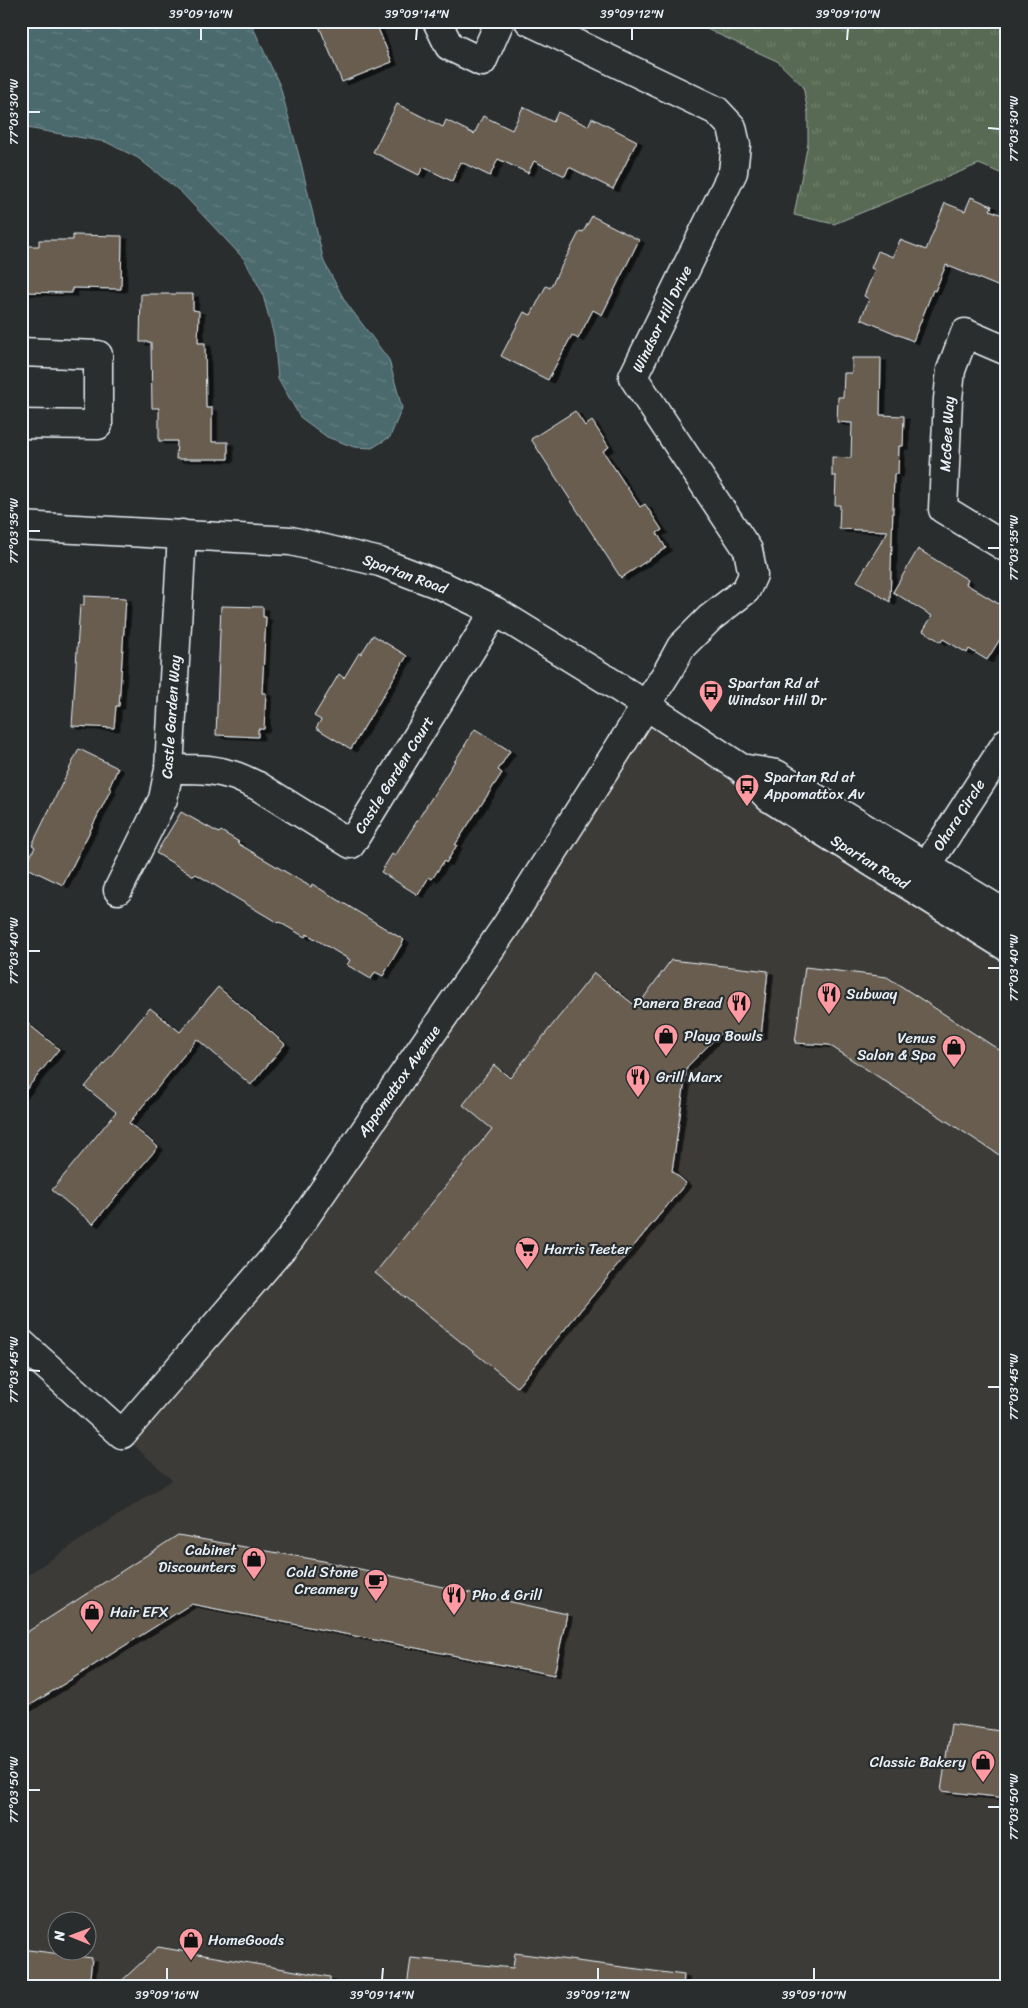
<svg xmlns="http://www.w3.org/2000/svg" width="1028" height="2008" viewBox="0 0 1028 2008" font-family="Sriracha,sans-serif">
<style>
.built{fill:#3d3b38;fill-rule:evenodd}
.park{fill:url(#park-tufts);stroke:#a0aea6}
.water{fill:url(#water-ripples);stroke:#8aa0a5}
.building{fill:#685d4f;stroke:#e8f1f8;filter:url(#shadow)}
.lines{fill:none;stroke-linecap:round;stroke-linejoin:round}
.minor-casing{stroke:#e8f1f8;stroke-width:31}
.minor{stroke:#2a2d2e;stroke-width:28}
.ticks{fill:none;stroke:#e8f1f8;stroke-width:2}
.labels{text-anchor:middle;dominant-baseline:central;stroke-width:4.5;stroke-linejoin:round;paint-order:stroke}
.street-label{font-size:15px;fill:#e8f1f8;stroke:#2a2d2e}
.poi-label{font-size:15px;fill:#e8f1f8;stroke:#2a2d2e;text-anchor:start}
.neatline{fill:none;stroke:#e8f1f8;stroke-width:2}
.ticks-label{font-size:12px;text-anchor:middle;fill:#e8f1f8}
</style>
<defs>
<pattern id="park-tufts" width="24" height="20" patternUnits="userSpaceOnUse" patternTransform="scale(1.25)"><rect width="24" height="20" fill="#596a53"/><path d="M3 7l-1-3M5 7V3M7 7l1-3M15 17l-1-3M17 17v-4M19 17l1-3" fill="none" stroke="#71806c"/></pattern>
<pattern id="water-ripples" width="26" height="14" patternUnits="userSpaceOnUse" patternTransform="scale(1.25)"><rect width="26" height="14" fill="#4c6a6d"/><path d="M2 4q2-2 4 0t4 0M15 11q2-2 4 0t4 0" fill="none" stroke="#668083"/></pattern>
<filter id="shadow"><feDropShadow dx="5.5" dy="3" stdDeviation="0" flood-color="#0009"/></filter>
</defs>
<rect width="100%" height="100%" fill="#2a2d2e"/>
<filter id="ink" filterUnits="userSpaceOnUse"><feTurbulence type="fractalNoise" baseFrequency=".02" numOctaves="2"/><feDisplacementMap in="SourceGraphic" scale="10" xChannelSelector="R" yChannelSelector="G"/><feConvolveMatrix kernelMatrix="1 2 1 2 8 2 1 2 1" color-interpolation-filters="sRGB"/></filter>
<g filter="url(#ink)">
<path class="built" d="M 646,705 L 741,768 L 1007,930 L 1007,1987 L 21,1987 L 21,1579 L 172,1480 L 122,1434 L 290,1239 ZM 58,1920 L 88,1920 L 88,1950 L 58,1950 Z"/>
<path class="park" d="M 689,21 L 1007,21 L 1007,176 L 979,164 L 834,224 L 794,215 L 808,143 L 808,113 L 803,86 L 777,61 Z"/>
<path class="water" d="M 21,21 L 250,21 L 280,86 L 301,163 L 324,262 L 345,301 L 389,360 L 402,408 L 390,437 L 372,448 L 354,447 L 327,437 L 300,417 L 278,378 L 274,336 L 262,292 L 244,259 L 181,192 L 138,158 L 106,142 L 21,127 Z"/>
<path class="building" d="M 317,21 L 375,21 L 392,62 L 342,82 Z
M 397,104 L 443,127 L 446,120 L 474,134 L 483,116 L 512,130 L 523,107 L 553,122 L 558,112 L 588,126 L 592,118 L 637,141 L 613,189 L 569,167 L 565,176 L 534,161 L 528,173 L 498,159 L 490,176 L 461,162 L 452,181 L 423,167 L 419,175 L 373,152 Z
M 971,197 L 992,206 L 990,210 L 1007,217 L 1007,290 L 946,265 L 935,291 L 933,290 L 913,341 L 861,319 L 869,299 L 864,296 L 875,270 L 871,268 L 878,251 L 893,257 L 900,240 L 926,250 L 945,203 L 965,211 Z
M 592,216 L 639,240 L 602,315 L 593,310 L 578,339 L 572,335 L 548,380 L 501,356 L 524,312 L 531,315 L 546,286 L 550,288 L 580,231 L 583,232 Z
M 73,235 L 122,236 L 121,289 L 72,288 L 72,293 L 21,292 L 21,246 L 39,246 L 39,240 L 73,240 Z
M 141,294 L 193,294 L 193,310 L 199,311 L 198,343 L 205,343 L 206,408 L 212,408 L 212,442 L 228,442 L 228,459 L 176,459 L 177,441 L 159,441 L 159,408 L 152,408 L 151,342 L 140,342 Z
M 852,358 L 881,358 L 880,415 L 904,416 L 903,446 L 899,446 L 898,474 L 894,474 L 890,602 L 857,581 L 888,531 L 839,529 L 840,505 L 835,505 L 836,476 L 832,476 L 832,457 L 851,458 L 852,423 L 837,422 L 838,397 L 843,397 L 844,373 L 852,373 Z
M 575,411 L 585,426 L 592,421 L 609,447 L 603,451 L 640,507 L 645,504 L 662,530 L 657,533 L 666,548 L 621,578 L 531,439 Z
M 918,549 L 968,580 L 966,584 L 1007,609 L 1007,628 L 987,660 L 969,649 L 967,653 L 943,639 L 941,642 L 923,631 L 932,616 L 893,592 Z
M 84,596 L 126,598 L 119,706 L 116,706 L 114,728 L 72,726 L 80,605 L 84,605 Z
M 221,606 L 263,607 L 263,617 L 266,617 L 262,693 L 266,693 L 264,729 L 258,729 L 258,737 L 216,735 Z
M 373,635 L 407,656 L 351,749 L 316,728 L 321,720 L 314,716 L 339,674 L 344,678 L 359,653 L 361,654 Z
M 475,729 L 510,751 L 498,770 L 502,773 L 455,845 L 457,845 L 446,863 L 444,861 L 432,879 L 429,877 L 418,895 L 381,872 L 392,854 L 395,856 Z
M 79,749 L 118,768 L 109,788 L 111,789 L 63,885 L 25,867 L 35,847 L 32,845 Z
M 181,812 L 219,833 L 221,831 L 239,842 L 237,843 L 311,887 L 312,884 L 404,940 L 383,976 L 375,972 L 371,979 L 347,965 L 350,960 L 307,934 L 305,937 L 279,922 L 278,923 L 196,874 L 194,876 L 156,853 Z
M 671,960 L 768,971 L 761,1037 L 722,1032 L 687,1067 L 672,1171 L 686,1183 L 517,1387 L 375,1273 L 492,1129 L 463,1105 L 494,1065 L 510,1078 L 594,973 L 637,1007 Z
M 805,967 L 887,977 L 1007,1055 L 1007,1160 L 829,1045 L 795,1043 Z
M 218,987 L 285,1044 L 251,1085 L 197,1039 L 129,1123 L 158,1147 L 93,1224 L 52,1190 L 116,1112 L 85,1087 L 150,1008 L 180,1032 Z
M 21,1018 L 59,1049 L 21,1096 Z
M 178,1535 L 323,1561 L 567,1614 L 554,1675 L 191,1604 L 21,1711 L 21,1636 Z
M 951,1724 L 1007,1732 L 1007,1798 L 941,1791 Z
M 158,1947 L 330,1977 L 330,1987 L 115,1987 Z
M 21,1949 L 92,1958 L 89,1987 L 21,1987 Z
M 515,1953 L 684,1975 L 683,1987 L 407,1987 L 411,1958 L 513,1968 Z"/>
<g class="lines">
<defs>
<path id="minor" d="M 437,21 L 449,46 L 482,62 L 500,21
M 1007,351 L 965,333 L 951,370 L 948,399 L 943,509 L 1007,548
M 21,352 L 98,355 L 98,425 L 21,424
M 21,526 L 291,541 L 380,562 L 445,587 L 495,611 L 612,683 L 741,768 L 768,797 L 1007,947
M 741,768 L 776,774 L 1007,915
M 169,769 C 188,769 209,768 228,774 C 239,776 248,782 258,786 L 351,844 L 495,611
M 917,881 L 1007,742
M 118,890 L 163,799 L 169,769 L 182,534
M 21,1343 L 122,1434 L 290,1239 L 506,926 L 668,671 L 681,647 L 710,618 L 746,590 L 753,575 L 748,550 L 633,377 L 733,172 L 736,145 L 732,127 L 717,111 L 529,21"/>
</defs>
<use href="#minor" class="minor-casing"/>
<use href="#minor" class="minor"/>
</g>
</g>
<path class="ticks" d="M 201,40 L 201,28M 416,40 L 417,28M 632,40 L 632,28M 847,40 L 848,28M 28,112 L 40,112M 988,128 L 1000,129M 28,531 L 40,531M 988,548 L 1000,548M 28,951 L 40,951M 988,968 L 1000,968M 28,1370 L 40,1371M 988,1387 L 1000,1387M 28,1790 L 40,1790M 988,1807 L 1000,1807M 167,1980 L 167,1968M 382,1980 L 383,1968M 598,1980 L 598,1968M 814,1980 L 814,1968"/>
<defs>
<symbol id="bus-pin" viewBox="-11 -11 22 30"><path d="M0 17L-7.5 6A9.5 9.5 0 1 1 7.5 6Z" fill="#ff9aa2" stroke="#2a2d2e"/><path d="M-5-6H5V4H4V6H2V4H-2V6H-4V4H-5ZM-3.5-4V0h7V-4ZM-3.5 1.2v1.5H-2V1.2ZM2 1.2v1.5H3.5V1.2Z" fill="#111"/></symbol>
<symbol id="restaurant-pin" viewBox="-11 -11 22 30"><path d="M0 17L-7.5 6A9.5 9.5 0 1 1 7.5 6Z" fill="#ff9aa2" stroke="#2a2d2e"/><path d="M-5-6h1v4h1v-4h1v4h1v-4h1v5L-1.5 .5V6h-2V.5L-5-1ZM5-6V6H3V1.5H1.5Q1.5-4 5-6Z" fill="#111"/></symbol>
<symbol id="shop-pin" viewBox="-11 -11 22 30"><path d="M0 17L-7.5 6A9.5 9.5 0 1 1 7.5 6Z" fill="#ff9aa2" stroke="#2a2d2e"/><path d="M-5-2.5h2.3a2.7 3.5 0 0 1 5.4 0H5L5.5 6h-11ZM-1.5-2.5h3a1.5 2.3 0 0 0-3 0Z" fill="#111"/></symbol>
<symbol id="supermarket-pin" viewBox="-11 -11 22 30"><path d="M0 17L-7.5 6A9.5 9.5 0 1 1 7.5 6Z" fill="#ff9aa2" stroke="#2a2d2e"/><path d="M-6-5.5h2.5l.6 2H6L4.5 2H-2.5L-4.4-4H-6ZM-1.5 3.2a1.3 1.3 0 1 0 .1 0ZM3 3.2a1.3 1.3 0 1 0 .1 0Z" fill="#111"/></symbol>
<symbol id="cafe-pin" viewBox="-11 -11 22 30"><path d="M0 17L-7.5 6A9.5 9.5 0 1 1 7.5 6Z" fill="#ff9aa2" stroke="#2a2d2e"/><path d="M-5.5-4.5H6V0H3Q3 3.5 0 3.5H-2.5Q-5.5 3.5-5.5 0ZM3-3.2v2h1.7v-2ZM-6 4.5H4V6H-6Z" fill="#111"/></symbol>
</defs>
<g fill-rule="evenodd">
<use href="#bus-pin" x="697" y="678" width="28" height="38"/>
<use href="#bus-pin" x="733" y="772" width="28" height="38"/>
<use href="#restaurant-pin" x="815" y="980" width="28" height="38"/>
<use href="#restaurant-pin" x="725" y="989" width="28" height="38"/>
<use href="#shop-pin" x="652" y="1022" width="28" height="38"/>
<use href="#shop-pin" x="940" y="1033" width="28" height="38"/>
<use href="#restaurant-pin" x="624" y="1063" width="28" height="38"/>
<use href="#supermarket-pin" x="513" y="1235" width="28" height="38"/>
<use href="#shop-pin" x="240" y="1545" width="28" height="38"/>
<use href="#cafe-pin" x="362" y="1567" width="28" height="38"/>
<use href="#restaurant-pin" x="440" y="1581" width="28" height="38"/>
<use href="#shop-pin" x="78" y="1598" width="28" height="38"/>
<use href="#shop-pin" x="969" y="1748" width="28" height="38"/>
<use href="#shop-pin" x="177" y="1926" width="28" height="38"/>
</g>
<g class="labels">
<g class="street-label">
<text transform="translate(662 319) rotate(-64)">Windsor Hill Drive</text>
<text transform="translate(947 434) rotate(-87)">McGee Way</text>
<text transform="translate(405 574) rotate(20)">Spartan Road</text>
<text transform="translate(171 717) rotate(-86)">Castle Garden Way</text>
<text transform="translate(394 775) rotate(-58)">Castle Garden Court</text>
<text transform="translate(959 815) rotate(-57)">Ohara Circle</text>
<text transform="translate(870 862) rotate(32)">Spartan Road</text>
<text transform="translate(399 1081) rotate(-55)">Appomattox Avenue</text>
</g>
<g class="poi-label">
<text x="728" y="683">Spartan Rd at<tspan x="728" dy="17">Windsor Hill Dr</tspan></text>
<text x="764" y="777">Spartan Rd at<tspan x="764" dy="17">Appomattox Av</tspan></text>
<text x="846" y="994">Subway</text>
<text x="722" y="1003" text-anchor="end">Panera Bread</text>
<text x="684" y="1036">Playa Bowls</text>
<text x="936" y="1038" text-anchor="end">Venus<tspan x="936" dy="17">Salon &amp; Spa</tspan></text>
<text x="656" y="1077">Grill Marx</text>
<text x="544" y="1249">Harris Teeter</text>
<text x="236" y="1550" text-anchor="end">Cabinet<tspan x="236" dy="17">Discounters</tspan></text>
<text x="358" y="1572" text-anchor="end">Cold Stone<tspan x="358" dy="17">Creamery</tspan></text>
<text x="472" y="1595">Pho &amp; Grill</text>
<text x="110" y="1612">Hair EFX</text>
<text x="966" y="1762" text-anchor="end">Classic Bakery</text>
<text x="208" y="1940">HomeGoods</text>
</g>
</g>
<rect width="1028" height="2008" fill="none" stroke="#2a2d2e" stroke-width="55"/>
<g transform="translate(72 1936) rotate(271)"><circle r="24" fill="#2a2d2e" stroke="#767b7f"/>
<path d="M0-4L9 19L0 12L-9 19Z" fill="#ff9aa2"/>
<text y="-8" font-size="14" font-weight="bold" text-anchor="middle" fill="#e8f1f8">N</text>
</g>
<rect x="28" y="28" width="972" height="1952" class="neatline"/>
<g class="ticks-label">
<text x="201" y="18">39°09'16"N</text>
<text x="417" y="18">39°09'14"N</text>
<text x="632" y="18">39°09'12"N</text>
<text x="848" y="18">39°09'10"N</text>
<text transform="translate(14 112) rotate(-90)" y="4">77°03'30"W</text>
<text transform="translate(1014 129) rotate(-90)" y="4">77°03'30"W</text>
<text transform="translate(14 531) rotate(-90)" y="4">77°03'35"W</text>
<text transform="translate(1014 548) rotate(-90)" y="4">77°03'35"W</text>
<text transform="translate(14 951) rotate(-90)" y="4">77°03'40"W</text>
<text transform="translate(1014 968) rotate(-90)" y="4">77°03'40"W</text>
<text transform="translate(14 1370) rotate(-90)" y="4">77°03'45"W</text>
<text transform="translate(1014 1387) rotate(-90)" y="4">77°03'45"W</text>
<text transform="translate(14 1790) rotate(-90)" y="4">77°03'50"W</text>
<text transform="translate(1014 1807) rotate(-90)" y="4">77°03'50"W</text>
<text x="167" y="1999">39°09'16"N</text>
<text x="382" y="1999">39°09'14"N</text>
<text x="598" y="1999">39°09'12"N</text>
<text x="814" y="1999">39°09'10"N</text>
</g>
</svg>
